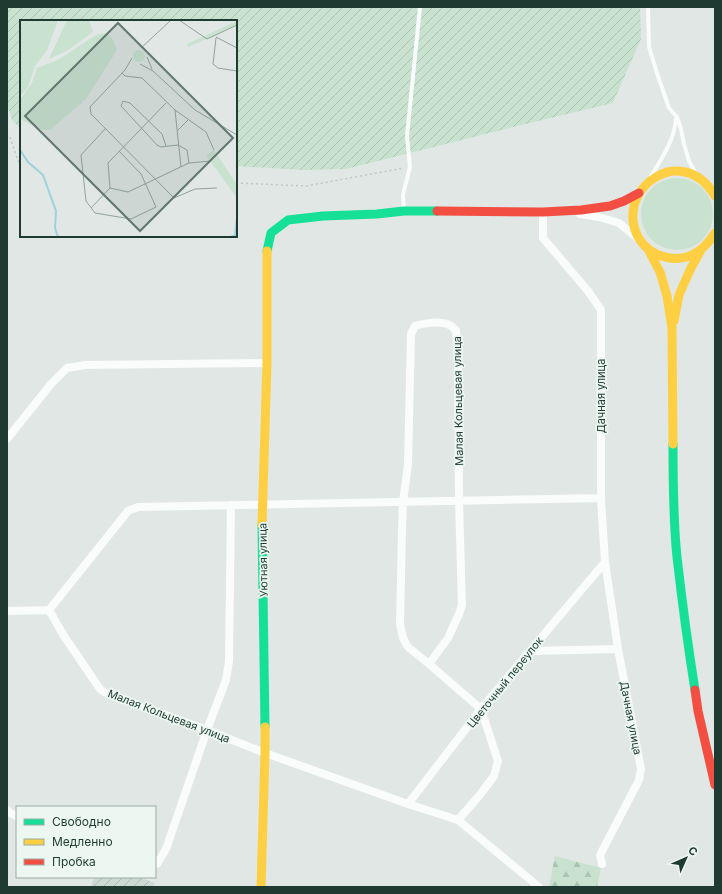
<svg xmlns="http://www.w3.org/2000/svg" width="722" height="894" viewBox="0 0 722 894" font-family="Inter,sans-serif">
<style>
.industrial{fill:url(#industrial-furrows)}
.grass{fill:#c8e2cf}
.forest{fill:url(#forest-firs)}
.garden{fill:url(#garden-furrows)}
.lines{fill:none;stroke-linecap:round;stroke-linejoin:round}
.path{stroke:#bec7c5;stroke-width:1.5;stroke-dasharray:2 3;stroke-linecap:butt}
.lane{stroke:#fafbfb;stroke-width:4}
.street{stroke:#fafbfb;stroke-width:8}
.fast{stroke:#16e098;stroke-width:9}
.slow{stroke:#ffcf43;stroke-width:9}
.jam{stroke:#f24e42;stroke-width:9}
.labels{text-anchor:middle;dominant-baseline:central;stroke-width:3.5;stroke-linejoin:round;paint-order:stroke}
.street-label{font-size:11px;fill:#1e3a31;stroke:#edf7f2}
.inset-river{fill:none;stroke:#9dd3d8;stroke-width:2}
.inset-road{fill:none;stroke:#92a29c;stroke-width:1}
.view{fill:#627770;fill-opacity:0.15;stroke:#627770;stroke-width:2}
.inset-edge{fill:none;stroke:#1e3a31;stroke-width:2}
</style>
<defs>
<pattern id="industrial-furrows" width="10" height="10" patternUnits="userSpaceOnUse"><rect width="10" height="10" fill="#cdd9d3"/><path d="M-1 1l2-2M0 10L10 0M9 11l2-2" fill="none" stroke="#b0bbb6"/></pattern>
<pattern id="forest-firs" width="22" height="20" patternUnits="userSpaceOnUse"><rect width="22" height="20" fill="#c8e2cf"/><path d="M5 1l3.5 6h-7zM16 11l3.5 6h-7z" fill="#abc3b2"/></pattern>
<pattern id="garden-furrows" width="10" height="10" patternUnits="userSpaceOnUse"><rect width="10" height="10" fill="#c8e2cf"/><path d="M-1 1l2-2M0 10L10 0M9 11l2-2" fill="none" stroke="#abc3b2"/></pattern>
</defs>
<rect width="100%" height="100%" fill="#e0e7e4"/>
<path class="industrial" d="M 94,877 L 138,877 L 155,883 L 153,887 L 91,887 Z"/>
<path class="grass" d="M641 214a36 36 0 1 1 72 0a36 36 0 1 1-72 0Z"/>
<path class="forest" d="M 555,856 L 601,868 L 597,887 L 549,887 Z"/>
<path class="garden" d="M 7,7 L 640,7 L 641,39 L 613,103 L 521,125 L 346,169 L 303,170 L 236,166 L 236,21 L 21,21 L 21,129 L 12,120 L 7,104 Z"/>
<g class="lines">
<path class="path" d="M 10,137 L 18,161 L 21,162
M 236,183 L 306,186 L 404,168"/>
<path class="lane" d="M 648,7 L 649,47 L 657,73 L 669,108 L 677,117 L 681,129 L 684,144 L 689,161 L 695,172
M 651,176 C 662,158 674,141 676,119
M 404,211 L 403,195 L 410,167 L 407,136 L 420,7"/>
<path class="street" d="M 543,212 L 543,238 L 588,291 L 601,310 L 601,498 L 605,562 L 618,649 L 641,769 L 639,780 L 600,855 L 602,864
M 580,214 L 599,217 L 619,223 L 636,237
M 7,439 L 51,384 L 67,368 L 85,365 L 267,363
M 49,610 L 128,511 L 138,507 L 601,498
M 49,610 L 64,636 L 100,689 L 107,694 L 207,730 L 265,753 L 408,804 L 458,820 L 539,887
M 7,611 L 49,610
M 530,651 L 618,649
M 429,664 L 448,638 L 459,614 L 462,605 L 459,501 L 458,356 L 456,330 C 454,329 453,327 451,326 C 442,320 424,323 415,326 L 411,334 L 408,464 L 403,502 L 402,530 L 400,624 L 403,638 L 408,647 L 429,664 L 481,709 L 498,761 L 494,776 L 479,796 L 458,820
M 408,804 L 481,709 L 605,562
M 7,810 L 10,813 L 17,816
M 155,864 L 157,864 L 166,849 L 207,730 L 226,680 L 229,661 L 231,505"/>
<path class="fast" d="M 267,251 L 271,233 L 288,220 L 323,216 L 377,214 L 404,211 L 437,211
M 673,444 C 673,482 673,519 677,557 C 682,601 688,646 695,690
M 262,525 L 265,727"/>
<path class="slow" d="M 715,196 C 708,184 699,175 685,172 C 674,170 666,171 656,177 C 620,198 627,252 670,258 C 690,261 705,249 715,233
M 648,249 L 660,272 L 667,296 L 672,328 L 673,444
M 674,321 L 679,295 L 690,270 L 701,250
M 262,525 L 267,363 L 267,251
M 261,887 L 265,753 L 265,727"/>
<path class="jam" d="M 437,211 L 543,212 L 581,210 L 610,206 L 624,201 L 639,193
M 695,690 L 698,711 L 715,785"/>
</g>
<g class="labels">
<g class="street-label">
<text transform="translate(601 396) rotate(-90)">Дачная улица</text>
<text transform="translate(458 401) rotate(-91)">Малая Кольцевая улица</text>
<text transform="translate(263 560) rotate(-91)">Уютная улица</text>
<text transform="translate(505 682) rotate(-51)">Цветочный переулок</text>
<text transform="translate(169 716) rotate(21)">Малая Кольцевая улица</text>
<text transform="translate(631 718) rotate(79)">Дачная улица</text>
</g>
</g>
<g transform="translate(20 20)">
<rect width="217" height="217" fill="#e0e7e4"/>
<path d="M113 36a6 6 0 1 1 12 0a6 6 0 1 1-12 0Z" fill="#c8e2cf"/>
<path d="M 0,0 L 38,0 L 27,30 L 15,46 L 8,67 L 0,76 ZM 47,0 L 69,0 L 73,12 L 48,30 L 29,39 ZM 217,1 L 217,5 L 168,27 L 167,24 ZM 194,130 L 217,165 L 217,178 L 186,135 Z" fill="#c8e2cf"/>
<path d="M 86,13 L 92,18 L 97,30 L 66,79 L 30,110 L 22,110 L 0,99 L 0,80 L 12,63 L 17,48 L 38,40 L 76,15 Z" fill="#c8e2cf"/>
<path class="inset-river" d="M 0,130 L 8,142 L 23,155 L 36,191 L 35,208 L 38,217M 211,217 L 215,215 L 217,198"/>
<path class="inset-road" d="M 159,0 L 187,19 L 217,5M 196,17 L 217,28M 196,18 L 193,44 L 198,48 L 217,51M 121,28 L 151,0M 127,37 L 132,49M 112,38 L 105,50 L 70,87 L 71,94 L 154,178 L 175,169 L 197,168M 120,44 L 133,51 L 175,90 L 217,115M 102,53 L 105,56 L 122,58 L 155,90 L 186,112 L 194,130M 155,90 L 161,147M 86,108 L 61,135 L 66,181 L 75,193 L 111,199 L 136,187 L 121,154 L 99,131M 157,111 L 168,100M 146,126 L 142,114 L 110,83 L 103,81 L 101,86 L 137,125 L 141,127 L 158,125 L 167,130 L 169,143M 90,168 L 88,143 L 146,83M 90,168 L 108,172 L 169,143 L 191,141M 71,188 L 90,168"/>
<path class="view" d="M 98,3 L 213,118 L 120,211 L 5,96 Z"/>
<rect width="217" height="217" class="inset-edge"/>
</g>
<rect width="722" height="894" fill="none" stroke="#1e3a31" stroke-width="16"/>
<rect x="16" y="806" width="140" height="72" fill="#edf7f2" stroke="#9aaba5"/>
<rect x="24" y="819" width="20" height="6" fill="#16e098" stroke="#9aaba5"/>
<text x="52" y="826" font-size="12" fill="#1e3a31">Свободно</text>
<rect x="24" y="839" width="20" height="6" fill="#ffcf43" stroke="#9aaba5"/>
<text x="52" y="846" font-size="12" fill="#1e3a31">Медленно</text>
<rect x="24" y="859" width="20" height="6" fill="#f24e42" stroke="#9aaba5"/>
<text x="52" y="866" font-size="12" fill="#1e3a31">Пробка</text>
<g transform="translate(686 858) rotate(45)" stroke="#edf7f2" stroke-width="3" paint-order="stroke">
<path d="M0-3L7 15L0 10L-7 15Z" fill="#1e3a31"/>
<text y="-6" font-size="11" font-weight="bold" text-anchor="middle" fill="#1e3a31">С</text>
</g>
</svg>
